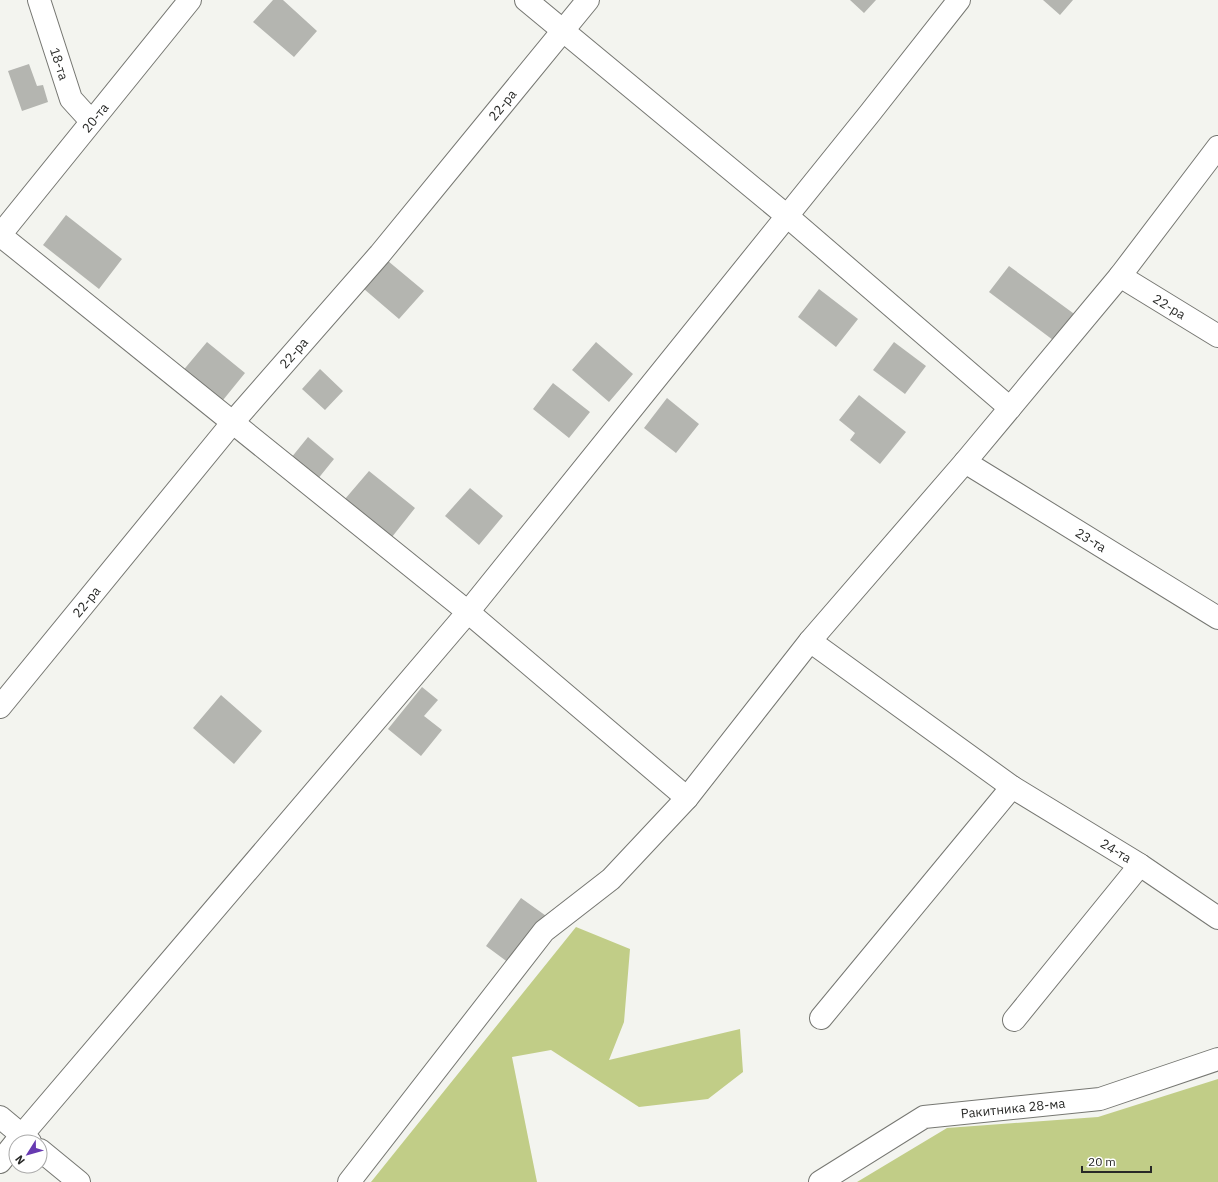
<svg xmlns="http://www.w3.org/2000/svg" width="1218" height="1182" viewBox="0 0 1218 1182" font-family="'IBM Plex Sans',sans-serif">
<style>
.green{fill:#c1cd87}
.building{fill:#b4b5b0}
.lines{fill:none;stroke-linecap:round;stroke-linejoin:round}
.minor-casing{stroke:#767772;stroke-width:24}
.minor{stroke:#fff;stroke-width:22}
.labels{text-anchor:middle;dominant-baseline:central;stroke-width:3;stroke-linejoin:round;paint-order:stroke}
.street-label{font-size:13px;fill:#282927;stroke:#fff}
</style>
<rect width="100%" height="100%" fill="#f3f4ef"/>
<path class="green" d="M 576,927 L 630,949 L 624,1022 L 609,1060 L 740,1029 L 743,1072 L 708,1099 L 639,1107 L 551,1050 L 512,1057 L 537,1182 L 371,1182 Z
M 1218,1079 L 1218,1182 L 857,1182 L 947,1128 L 1098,1117 Z"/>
<path class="building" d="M 273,0 L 283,0 L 317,31 L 294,57 L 253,22 Z
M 850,0 L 876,0 L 864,13 Z
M 1043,0 L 1073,0 L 1060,15 Z
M 29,64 L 37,86 L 43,85 L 48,102 L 22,111 L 8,71 Z
M 66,215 L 122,259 L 99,289 L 43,245 Z
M 388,261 L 424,291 L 399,319 L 364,289 Z
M 1009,266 L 1077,316 L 1057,343 L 989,292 Z
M 819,289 L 858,319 L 836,347 L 798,317 Z
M 207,342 L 245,373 L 219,405 L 181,373 Z
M 596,342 L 633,374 L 609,402 L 572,370 Z
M 894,342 L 926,366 L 905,394 L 873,370 Z
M 320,369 L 343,391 L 325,410 L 302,389 Z
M 553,383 L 590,412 L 569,438 L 533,409 Z
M 859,395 L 906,432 L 880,464 L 850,440 L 855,433 L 839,420 Z
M 667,398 L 699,424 L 676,453 L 644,428 Z
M 308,437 L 334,459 L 317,480 L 291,458 Z
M 369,471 L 415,508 L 392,537 L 345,499 Z
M 470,488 L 503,516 L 479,545 L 445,516 Z
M 422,687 L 438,700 L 424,716 L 442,730 L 421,756 L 388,729 Z
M 221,695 L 262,731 L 234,764 L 193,728 Z
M 521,898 L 549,918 L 513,966 L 486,946 Z"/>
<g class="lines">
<defs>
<g id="minor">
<path id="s1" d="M 39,0 L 71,99 L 91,121"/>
<path d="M 526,0 L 787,216 L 1010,408"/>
<path d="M 0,235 L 468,612 L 687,798"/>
<path id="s2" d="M 0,235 L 190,0"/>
<path id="s3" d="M 1120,276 L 1218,336"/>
<path id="s4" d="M 965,462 L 1218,618"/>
<path id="s5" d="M 810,641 L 1012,787 L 1140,865 L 1218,918"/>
<path id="s6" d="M 0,707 L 233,422 L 380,254 L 588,0"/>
<path d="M 821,1018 L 1012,787"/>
<path d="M 1014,1020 L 1140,865"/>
<path d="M 0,1117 L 30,1142"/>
<path d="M 16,1142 L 468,612 L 870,113 L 959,0"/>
<path d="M 40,1150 L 79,1182"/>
<path d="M 0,1162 L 16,1142"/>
<path d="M 349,1182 L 544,931 L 611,879 L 687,798 L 810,641 L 965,462 L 1120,276 L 1218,147"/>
<path id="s7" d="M 820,1182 L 924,1117 L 1100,1099 L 1218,1059"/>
</g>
</defs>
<use href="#minor" class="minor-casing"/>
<use href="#minor" class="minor"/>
</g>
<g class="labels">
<g class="street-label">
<text stroke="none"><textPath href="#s1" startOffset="67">18-та</textPath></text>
<text stroke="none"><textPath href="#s6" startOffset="784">22-ра</textPath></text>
<text stroke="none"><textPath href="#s2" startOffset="151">20-та</textPath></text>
<text stroke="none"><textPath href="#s3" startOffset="58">22-ра</textPath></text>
<text stroke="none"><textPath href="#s6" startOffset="460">22-ра</textPath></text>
<text stroke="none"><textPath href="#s4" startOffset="148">23-та</textPath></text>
<text stroke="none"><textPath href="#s6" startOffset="136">22-ра</textPath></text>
<text stroke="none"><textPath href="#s5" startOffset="371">24-та</textPath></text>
<text stroke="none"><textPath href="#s7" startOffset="212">Ракитника 28-ма</textPath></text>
</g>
</g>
<g transform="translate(28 1154) rotate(233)"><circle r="19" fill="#ffffff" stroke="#a9a9a9"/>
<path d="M0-3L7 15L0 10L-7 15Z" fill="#673ab1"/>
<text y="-6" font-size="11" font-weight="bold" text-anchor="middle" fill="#282927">N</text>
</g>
<path d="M1082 1166v6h69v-6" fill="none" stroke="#282927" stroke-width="2"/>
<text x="1088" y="1166" font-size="12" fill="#282927" stroke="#ffffff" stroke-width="3" paint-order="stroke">20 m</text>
</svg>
